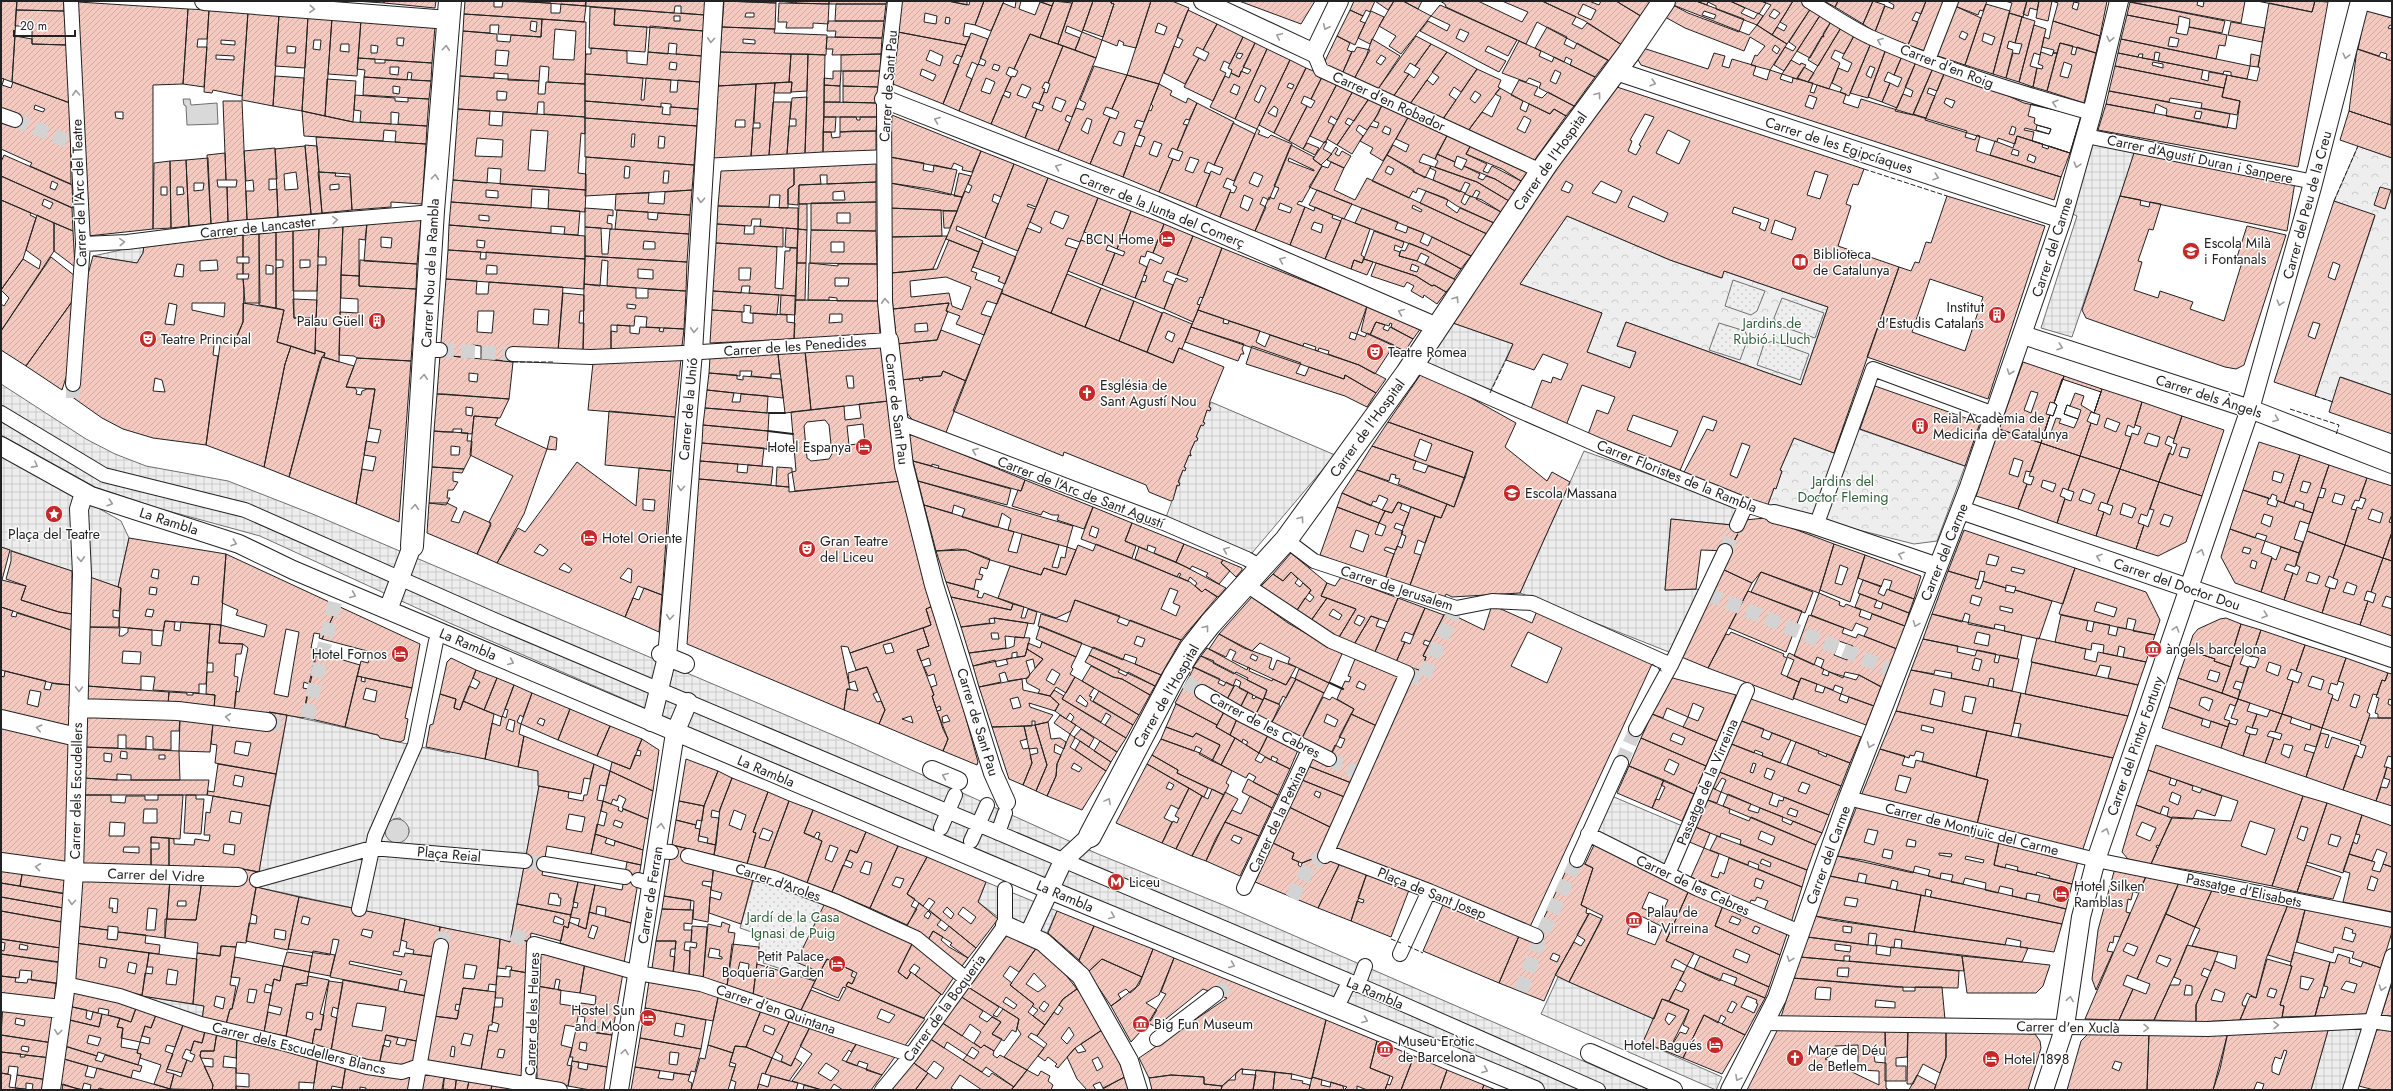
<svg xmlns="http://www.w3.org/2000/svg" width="2393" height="1091" viewBox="0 0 2393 1091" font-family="Jost,sans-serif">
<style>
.forest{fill:url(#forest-crowns);stroke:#6f6f6f}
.garden{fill:url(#garden-dots);stroke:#6f6f6f}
.plaza{fill:url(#plaza-grid);stroke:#6f6f6f;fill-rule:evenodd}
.water{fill:#d9d9d9;stroke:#6f6f6f}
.building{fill:url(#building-hatch);stroke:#222;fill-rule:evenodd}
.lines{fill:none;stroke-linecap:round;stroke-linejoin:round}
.pedestrian-tunnel{stroke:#d3d3d3;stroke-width:14;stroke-dasharray:14 7;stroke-linecap:butt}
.pedestrian-casing{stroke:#222;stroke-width:16}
.minor-casing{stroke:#222;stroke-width:20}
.tertiary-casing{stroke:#222;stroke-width:24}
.pedestrian{stroke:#fff;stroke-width:14}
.minor{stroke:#fff;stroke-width:18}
.tertiary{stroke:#fff;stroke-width:22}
.fence{stroke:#222;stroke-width:1;stroke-dasharray:5 2;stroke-linecap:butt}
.wall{stroke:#222;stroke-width:2}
.oneway{stroke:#9c9c9c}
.labels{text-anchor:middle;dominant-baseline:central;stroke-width:3;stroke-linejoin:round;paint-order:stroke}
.street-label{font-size:14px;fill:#222;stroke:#fff}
.poi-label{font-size:14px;fill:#222;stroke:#fff;text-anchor:start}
.park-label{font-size:14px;fill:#2f5e38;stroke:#fff}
</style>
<defs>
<pattern id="forest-crowns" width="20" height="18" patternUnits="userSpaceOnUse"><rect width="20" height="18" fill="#eee"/><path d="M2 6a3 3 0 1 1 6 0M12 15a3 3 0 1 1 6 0" fill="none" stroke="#ccc"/></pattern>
<pattern id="garden-dots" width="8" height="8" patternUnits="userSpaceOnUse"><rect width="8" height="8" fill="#eee"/><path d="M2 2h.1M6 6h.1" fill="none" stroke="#ccc" stroke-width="1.8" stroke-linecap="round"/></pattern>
<pattern id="plaza-grid" width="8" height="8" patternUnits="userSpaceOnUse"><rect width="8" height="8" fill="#ededed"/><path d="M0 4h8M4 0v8" fill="none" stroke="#cbcbcb"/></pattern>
<pattern id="building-hatch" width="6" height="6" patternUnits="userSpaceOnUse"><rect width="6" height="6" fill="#f3c9c0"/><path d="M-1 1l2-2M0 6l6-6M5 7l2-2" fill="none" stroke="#d0aca5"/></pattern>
</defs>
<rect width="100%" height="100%" fill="#fff"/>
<path class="forest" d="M 2358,146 L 2392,158 L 2392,395 L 2341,377 L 2333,402 L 2315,396 L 2375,216 L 2334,201 Z
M 1567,216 L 1670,260 L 1721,278 L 1724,271 L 1828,307 L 1801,385 L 1626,322 L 1617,346 L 1636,352 L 1630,368 L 1587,352 L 1602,313 L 1520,284 Z
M 1844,424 L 1965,466 L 1937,541 L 1914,544 L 1767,507 L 1774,488 L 1776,488 L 1782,471 L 1780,470 L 1794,438 L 1834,453 Z"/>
<path class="garden" d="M 1733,280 L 1765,291 L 1757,311 L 1751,315 L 1725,306 Z
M 1782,298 L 1824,313 L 1815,338 L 1778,325 L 1774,318 Z
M 1719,323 L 1745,331 L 1748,338 L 1740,360 L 1709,350 Z
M 1773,341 L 1809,354 L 1800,380 L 1757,365 L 1764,344 Z
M 754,878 L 838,906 L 875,968 L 861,994 L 818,975 L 815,980 L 763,963 L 764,959 L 758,958 L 760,935 L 740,928 Z"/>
<path class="plaza" d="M 2088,127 L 2140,137 L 2072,337 L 2041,328 L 2077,216 L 2064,210 Z
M 144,245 L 143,253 L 137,263 L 93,256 Z
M 1450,322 L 1513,344 L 1488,396 L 1419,367 Z
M 1,384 L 86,439 L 115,454 L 146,466 L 228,481 L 315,515 L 847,741 L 1098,854 L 1228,907 L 1650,1090 L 1542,1090 L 661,715 L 445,621 L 260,536 L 161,509 L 95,487 L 1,435 Z
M 1211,402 L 1335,455 L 1247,559 L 1164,523 L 1183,470 L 1186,468 L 1184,467 L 1189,455 L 1191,456 L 1190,452 L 1195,441 L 1198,439 L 1196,437 L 1201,425 L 1205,423 L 1203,422 L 1207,410 L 1211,408 L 1209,407 Z
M 1584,451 L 1749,510 L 1742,526 L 1671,519 L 1665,590 L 1711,589 L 1679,656 L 1520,593 Z
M 1,453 L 121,521 L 129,538 L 118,587 L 1,547 Z
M 287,715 L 378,735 L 380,738 L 449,753 L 451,751 L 538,771 L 539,786 L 510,942 L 256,887 ZM 400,818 L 409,829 L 409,833 L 403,841 L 396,843 L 393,819 Z
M 1607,794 L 1687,828 L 1668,874 L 1588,834 Z
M 986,882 L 1057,911 L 1043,942 L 998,917 L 978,902 Z
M 1558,977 L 1654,1019 L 1643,1042 L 1722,1077 L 1716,1090 L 1541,1014 Z
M 142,996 L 204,1006 L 202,1019 L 138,1003 Z
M 2371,1021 L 2350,1090 L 2311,1090 L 2329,1027 Z"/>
<path class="water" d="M 183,99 L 190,99 L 191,105 L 217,103 L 218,124 L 187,125 L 186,106 L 184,105 Z
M385 831a12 12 0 1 1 24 0a12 12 0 1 1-24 0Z"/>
<path class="building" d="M 1,1 L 17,1 L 12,82 L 1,78 Z
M 17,1 L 64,1 L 64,11 L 16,10 Z
M 355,1 L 384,1 L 384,3 Z
M 384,1 L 436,1 L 435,8 L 384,3 Z
M 465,1 L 494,1 L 494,7 L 502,7 L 503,1 L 551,3 L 551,13 L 560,13 L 561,4 L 586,6 L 584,22 L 464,14 Z
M 518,1 L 586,1 L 586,6 Z
M 586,1 L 706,1 L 705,15 L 681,13 L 681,6 L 675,6 L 674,13 L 585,6 Z
M 724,1 L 776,3 L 775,29 L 722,27 ZM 746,13 L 754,13 L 754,17 L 745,17 Z
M 724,1 L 776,1 L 776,3 Z
M 779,1 L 796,1 L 796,3 Z
M 796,1 L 829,1 L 829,4 L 796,3 Z
M 829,1 L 887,1 L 886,4 L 829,4 Z
M 901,1 L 948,1 L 969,5 L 970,1 L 984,1 L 975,25 L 965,23 L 963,36 L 970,37 L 966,45 L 898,32 ZM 925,13 L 937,16 L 936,24 L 924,22 ZM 946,17 L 950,18 L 949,24 L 945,23 Z
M 948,1 L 967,1 L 967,5 Z
M 984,1 L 1004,1 L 991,31 L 975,25 Z
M 1016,1 L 1021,1 L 1019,9 L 1035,15 L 1040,2 L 1052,6 L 1040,38 L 1030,34 L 1014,69 L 1009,67 L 1006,74 L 1011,77 L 991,124 L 959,111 L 978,64 L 984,66 L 986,61 L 980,58 L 1003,3 L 1015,8 ZM 994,64 L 1000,66 L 998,71 L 992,69 ZM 986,78 L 995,82 L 990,94 L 981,91 Z
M 1039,1 L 1054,1 L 1052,6 Z
M 1054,1 L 1072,3 L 1058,44 L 1040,38 Z
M 1073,1 L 1093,1 L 1082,32 L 1067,26 L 1065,32 L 1080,38 L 1075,50 L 1058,44 Z
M 1093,1 L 1111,1 L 1111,3 L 1114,4 L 1103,37 L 1083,30 Z
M 1111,1 L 1151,1 L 1136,48 L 1123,45 L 1124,43 L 1119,40 L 1117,46 L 1102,40 L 1114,4 L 1111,3 Z
M 1151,1 L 1172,1 L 1189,8 L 1159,84 L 1127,75 ZM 1158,23 L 1167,27 L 1164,35 L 1155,32 Z
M 1239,1 L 1315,1 L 1301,24 Z
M 1354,1 L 1375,1 L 1370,12 L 1366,10 L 1363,16 L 1350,10 Z
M 1375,1 L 1394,1 L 1388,10 Z
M 1394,1 L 1403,1 L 1431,16 L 1401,54 L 1389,46 L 1396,36 L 1379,26 Z
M 1403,1 L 1422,1 L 1418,9 Z
M 1440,1 L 1478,1 L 1522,22 L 1528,12 L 1502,1 L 1542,1 L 1576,17 L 1572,24 L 1582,29 L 1587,23 L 1622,45 L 1609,61 L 1537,22 L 1526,44 L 1446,7 L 1445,4 Z
M 1542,1 L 1589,1 L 1599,5 L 1601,1 L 1616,1 L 1642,17 L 1622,45 L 1585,21 ZM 1583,4 L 1596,10 L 1591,20 L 1578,14 Z
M 1616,1 L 1651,1 L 1641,16 Z
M 1676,1 L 1696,1 L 1744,19 L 1739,32 L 1688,13 L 1673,5 ZM 1704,11 L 1716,15 L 1714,19 L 1702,15 Z
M 1696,1 L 1730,1 L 1745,8 L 1741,13 L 1754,19 L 1758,13 L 1763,16 L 1757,25 L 1716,9 L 1716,6 L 1708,2 L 1707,5 Z
M 1730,1 L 1761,1 L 1766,3 L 1759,14 Z
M 1761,1 L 1793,1 L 1772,35 L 1757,25 L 1771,5 ZM 1774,9 L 1780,13 L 1775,19 L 1769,16 Z
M 1793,1 L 1801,1 L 1811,8 L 1787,44 L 1772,35 L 1777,27 L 1784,31 L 1787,26 L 1780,22 Z
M 1824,1 L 1838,1 L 1835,7 Z
M 1838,1 L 1873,1 L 1863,24 L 1835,7 Z
M 1873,1 L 1885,5 L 1875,32 L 1863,24 Z
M 1887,1 L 1926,1 L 1921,14 L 1916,12 L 1912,20 L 1918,22 L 1908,45 L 1875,32 L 1885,6 L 1893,9 L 1894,5 Z
M 1926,1 L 1944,1 L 1925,51 L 1908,45 Z
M 1957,1 L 1987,1 L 1983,11 L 1980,10 L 1978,15 L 1955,6 Z
M 2005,1 L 2027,1 L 2023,17 L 2009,13 L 2012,3 Z
M 2027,1 L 2039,1 L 2037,10 L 2030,8 L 2028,16 L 2023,14 Z
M 2039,1 L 2052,1 L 2048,21 L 2036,18 Z
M 2052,1 L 2107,1 L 2100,36 L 2053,21 L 2058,3 ZM 2074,2 L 2079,3 L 2077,10 L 2072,8 Z
M 2198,1 L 2197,5 L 2203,7 L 2204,1 L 2245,1 L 2241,23 L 2130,2 Z
M 2257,1 L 2315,1 L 2312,12 Z
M 2315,1 L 2328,2 L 2298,167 L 2098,130 L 2106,104 L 2236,129 L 2240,101 L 2222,97 L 2227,75 L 2257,81 L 2260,68 L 2258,67 L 2269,3 L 2312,12 Z
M 78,2 L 188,9 L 183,84 L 153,85 L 153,229 L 88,236 ZM 115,112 L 123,112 L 123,119 L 116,118 Z
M 2130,2 L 2225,21 L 2222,33 L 2189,27 L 2190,19 L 2179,16 L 2178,25 L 2127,15 Z
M 779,3 L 829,4 L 828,24 L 813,23 L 813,28 L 786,28 L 787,22 L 778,22 Z
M 836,4 L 886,4 L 884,21 L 835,21 Z
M 1986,4 L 2010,11 L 1993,74 L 1965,65 ZM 1984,33 L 1995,37 L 1992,45 L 1982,41 Z
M 1440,5 L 1517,40 L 1508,56 L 1488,46 L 1485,51 L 1506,61 L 1499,72 L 1420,31 L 1428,21 L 1447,31 L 1450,25 L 1431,16 ZM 1460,29 L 1469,33 L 1464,42 L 1456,38 Z
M 1673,5 L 1749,35 L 1757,25 L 1787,44 L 1770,70 L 1751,65 L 1755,55 L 1757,56 L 1765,46 L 1750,37 L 1744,51 L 1685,28 L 1665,17 ZM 1775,45 L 1780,49 L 1777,54 L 1772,50 Z
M 1955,6 L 1981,18 L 1965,65 L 1935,55 ZM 1962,31 L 1968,34 L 1965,40 L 1959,37 Z
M 590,7 L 615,9 L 614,25 L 647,27 L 645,52 L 589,48 Z
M 1811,8 L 1821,14 L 1784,71 L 1774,65 L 1785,47 L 1793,51 L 1796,47 L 1789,42 Z
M 188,9 L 209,10 L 207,39 L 198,39 L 197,47 L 207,47 L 204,87 L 183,84 Z
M 615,9 L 705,15 L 704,31 L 614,25 ZM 674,16 L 680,16 L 680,21 L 674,21 Z
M 16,10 L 64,11 L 67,45 L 32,44 L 32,26 L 15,26 Z
M 209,10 L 248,12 L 242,96 L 213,90 L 212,93 L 204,92 ZM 221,40 L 235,41 L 235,45 L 221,44 ZM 216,55 L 234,56 L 234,60 L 216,59 Z
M 1188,10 L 1217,24 L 1203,50 L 1197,47 L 1193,55 L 1199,58 L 1185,84 L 1164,73 L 1174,46 L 1179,48 L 1183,40 L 1177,37 Z
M 1350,10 L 1363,16 L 1360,21 L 1365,23 L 1355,45 L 1337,36 Z
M 2366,10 L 2392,18 L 2392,26 L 2390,25 L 2388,28 L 2392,29 L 2392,61 L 2386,59 L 2387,54 L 2381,52 L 2379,56 L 2358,49 Z
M 1371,11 L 1384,17 L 1370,44 L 1358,38 Z
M 248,12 L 279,15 L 273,106 L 242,100 Z
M 2009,13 L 2022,17 L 2015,43 L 2009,41 L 2007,48 L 2013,50 L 2006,78 L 1993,74 Z
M 464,14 L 542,19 L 541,37 L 498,34 L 499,25 L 490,25 L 490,33 L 463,31 ZM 531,21 L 537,22 L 536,32 L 530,30 Z
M 1821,14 L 1832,20 L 1810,58 L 1797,51 Z
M 279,15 L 308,16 L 305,68 L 275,66 ZM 287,46 L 296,47 L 295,53 L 287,53 Z
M 2127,15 L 2178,25 L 2176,33 L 2187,35 L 2189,27 L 2227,35 L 2225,46 L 2219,45 L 2216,59 L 2121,39 ZM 2170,37 L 2179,39 L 2177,47 L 2168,46 Z
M 308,16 L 332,18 L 325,116 L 302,111 ZM 314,40 L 321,40 L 320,50 L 313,49 Z
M 2022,17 L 2035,21 L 2019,82 L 2006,78 L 2013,53 L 2019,54 L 2022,44 L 2015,43 Z
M 332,18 L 361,20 L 357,76 L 328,74 ZM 341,44 L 349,44 L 349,52 L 340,51 Z
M 542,19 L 586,22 L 585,84 L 548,82 L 549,67 L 540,66 L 539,81 L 508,80 L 508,74 L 494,73 L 494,78 L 460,76 L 463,31 L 497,34 L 497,41 L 510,42 L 511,35 L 541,37 ZM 555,29 L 576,31 L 574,60 L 553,59 ZM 496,50 L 509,51 L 507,66 L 495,65 Z
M 361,20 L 435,26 L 432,63 L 358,58 ZM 397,38 L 404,38 L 403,46 L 397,45 ZM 371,45 L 378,46 L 377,53 L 371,53 Z
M 1832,20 L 1842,26 L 1818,66 L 1808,60 L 1822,36 L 1824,37 L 1823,34 Z
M 828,21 L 884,21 L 882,38 L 835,37 L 836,31 L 827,31 Z
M 2053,21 L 2100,36 L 2096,53 L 2060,43 L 2057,53 L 2053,53 L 2054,50 L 2042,47 L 2044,37 L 2049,39 Z
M 2231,22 L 2265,28 L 2262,42 L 2228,35 Z
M 1217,24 L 1243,37 L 1230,64 L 1224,61 L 1220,70 L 1226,73 L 1213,101 L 1184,87 L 1199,58 L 1205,61 L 1209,53 L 1203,50 Z
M 2034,25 L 2046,29 L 2040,55 L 2034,53 L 2030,66 L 2037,68 L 2033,87 L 2019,82 Z
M 650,26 L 704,31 L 702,56 L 676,54 L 677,44 L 669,43 L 668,54 L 648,52 Z
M 1842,26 L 1855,34 L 1844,54 L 1835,50 L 1831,58 L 1840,63 L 1829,89 L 1808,82 Z
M 722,27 L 775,29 L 774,33 L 827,35 L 826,55 L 720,52 ZM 743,39 L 755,40 L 755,44 L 743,43 Z
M 1547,27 L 1567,37 L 1564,44 L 1574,49 L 1577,43 L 1608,60 L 1595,77 L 1570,65 L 1572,60 L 1566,57 L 1564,62 L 1535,48 Z
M 898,32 L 966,45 L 962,57 L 957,55 L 953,63 L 959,65 L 943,104 L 893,84 ZM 930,50 L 943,56 L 940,66 L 926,60 ZM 922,69 L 936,75 L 933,81 L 920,75 Z
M 1082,32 L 1102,40 L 1096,58 L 1075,50 Z
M 971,33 L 988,39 L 978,65 L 972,62 L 966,76 L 972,79 L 959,111 L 943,104 Z
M 1030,34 L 1063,46 L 1048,83 L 1045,82 L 1042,88 L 1045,89 L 1039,104 L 1034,102 L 1032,107 L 1037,109 L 1025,138 L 991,124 L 1003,95 L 1009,98 L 1011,93 L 1005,91 L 1012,76 L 1015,77 L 1018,71 L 1014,69 ZM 1022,84 L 1031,88 L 1026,98 L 1017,95 Z
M 1855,34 L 1871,43 L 1849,96 L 1840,92 L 1842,88 L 1832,83 L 1838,68 L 1848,72 L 1852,63 L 1842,58 Z
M 15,36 L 32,39 L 32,44 L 67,45 L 70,103 L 12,82 Z
M 1337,36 L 1350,43 L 1347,50 L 1352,52 L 1342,74 L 1323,65 Z
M 1416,36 L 1431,44 L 1415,66 L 1410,63 L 1404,72 L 1409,74 L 1393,97 L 1378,89 Z
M 827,37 L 882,38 L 881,54 L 832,55 L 833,49 L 826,49 Z
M 1243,37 L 1255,43 L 1239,77 L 1231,73 L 1232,70 L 1228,68 ZM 1238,53 L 1243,54 L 1240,59 L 1236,57 Z
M 1372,39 L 1400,56 L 1378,89 L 1354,79 L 1366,57 ZM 1381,55 L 1386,58 L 1381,65 L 1376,62 Z
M 2121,39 L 2250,66 L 2247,79 L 2231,76 L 2231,72 L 2224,71 L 2223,74 L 2158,61 L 2160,53 L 2155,52 L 2154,60 L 2142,58 L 2143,54 L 2139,54 L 2138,57 L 2118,53 Z
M 1519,41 L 1541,51 L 1539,56 L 1552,62 L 1554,57 L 1595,77 L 1574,106 L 1539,88 L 1541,83 L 1529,78 L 1526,82 L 1502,73 ZM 1555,70 L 1561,73 L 1556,84 L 1550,81 Z
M 1255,43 L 1267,49 L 1235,119 L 1210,107 L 1225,76 L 1229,78 L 1231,73 L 1239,77 L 1241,71 L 1248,74 L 1251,70 L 1243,67 ZM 1234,84 L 1240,87 L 1237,95 L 1230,92 Z
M 1871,43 L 1886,49 L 1868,98 L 1850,93 ZM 1870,66 L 1875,68 L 1871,78 L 1866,75 Z
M 2060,43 L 2073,46 L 2071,54 L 2075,55 L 2077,47 L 2096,53 L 2084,103 L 2047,91 ZM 2064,62 L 2072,65 L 2068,78 L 2060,76 Z
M 1431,44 L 1447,52 L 1410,104 L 1393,97 L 1409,74 L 1414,78 L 1420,69 L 1415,66 Z
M 1063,46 L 1096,58 L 1072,117 L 1067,115 L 1065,120 L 1070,123 L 1058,151 L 1025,138 L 1037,109 L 1042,111 L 1044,106 L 1039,104 L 1044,92 L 1047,93 L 1050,84 L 1048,83 ZM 1056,97 L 1066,101 L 1061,112 L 1052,108 Z
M 1357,47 L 1370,50 L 1354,79 L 1342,74 L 1352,51 L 1354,52 Z
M 591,48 L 627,51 L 627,63 L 647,65 L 648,52 L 702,56 L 700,82 L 585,74 L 586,54 L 591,54 ZM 670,62 L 677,63 L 676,70 L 669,69 Z
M 1643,48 L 1708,69 L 1714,53 L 1725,56 L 1722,66 L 1729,68 L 1732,59 L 1756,66 L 1753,75 L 1767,80 L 1770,70 L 1782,74 L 1780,79 L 1792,83 L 1793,78 L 1813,83 L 1810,92 L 1814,93 L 1817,85 L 1846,94 L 1843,103 L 1858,108 L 1861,99 L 1967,131 L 1965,137 L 1975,140 L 1977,135 L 1980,136 L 1976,151 L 2061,177 L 2054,200 L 1641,65 L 1637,58 ZM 1809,95 L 1817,98 L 1813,109 L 1805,106 Z
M 1267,49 L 1290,60 L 1257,129 L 1235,119 ZM 1261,85 L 1266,88 L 1259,103 L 1254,100 Z
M 1886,49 L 1902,56 L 1894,75 L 1888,72 L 1884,81 L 1890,83 L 1882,102 L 1868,97 Z
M 2357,49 L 2392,61 L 2391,125 L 2349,111 Z
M 720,52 L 791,54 L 789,82 L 718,86 Z
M 1447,52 L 1477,69 L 1461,92 L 1454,87 L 1449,95 L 1456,100 L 1443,119 L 1410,104 L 1427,80 L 1433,85 L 1439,77 L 1432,72 Z
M 2041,52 L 2052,56 L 2053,53 L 2057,53 L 2047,91 L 2033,87 L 2037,68 L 2042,69 L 2043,66 L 2038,64 Z
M 2118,53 L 2203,70 L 2201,79 L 2208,81 L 2209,72 L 2227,75 L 2224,88 L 2115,66 ZM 2153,62 L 2163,64 L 2163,68 L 2152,65 Z
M 791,54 L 808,54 L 807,91 L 791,92 L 792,82 L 789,82 Z
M 808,54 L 825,55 L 823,152 L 805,153 Z
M 881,54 L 880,71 L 841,71 L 841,55 Z
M 2251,54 L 2260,56 L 2258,67 L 2250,66 Z
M 1902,56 L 1916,62 L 1897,108 L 1882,102 L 1890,83 L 1898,87 L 1902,78 L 1894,75 Z
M 358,58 L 375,59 L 375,63 L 385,63 L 385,60 L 432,63 L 431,81 L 411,80 L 412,73 L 408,72 L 407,80 L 364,77 L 365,70 L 357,69 ZM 390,67 L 399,67 L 398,75 L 390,74 Z
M 1290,60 L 1306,68 L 1274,133 L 1259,125 ZM 1289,83 L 1294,85 L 1292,89 L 1287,87 ZM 1274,106 L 1278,109 L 1276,117 L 1268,113 Z
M 1791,60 L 1800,65 L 1801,63 L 1806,65 L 1797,79 L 1782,74 Z
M 1916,62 L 1933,68 L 1913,115 L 1895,111 L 1903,94 L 1911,97 L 1913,91 L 1905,87 Z
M 1094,66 L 1127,75 L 1112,109 L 1106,107 L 1103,114 L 1110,117 L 1090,164 L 1058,151 L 1076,108 L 1083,110 L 1086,103 L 1080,100 ZM 1087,118 L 1092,120 L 1088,134 L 1081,130 Z
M 2115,66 L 2224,88 L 2222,97 L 2240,101 L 2237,115 L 2201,108 L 2202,103 L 2170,98 L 2169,102 L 2109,91 Z
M 1804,67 L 1814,73 L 1808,82 L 1797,78 Z
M 1306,68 L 1323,75 L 1311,99 L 1304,96 L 1301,103 L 1307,106 L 1289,141 L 1274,133 Z
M 1933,68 L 1945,72 L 1937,91 L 1929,88 L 1927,93 L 1935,96 L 1926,118 L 1913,114 Z
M 1477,69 L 1501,80 L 1498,87 L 1500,88 L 1468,131 L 1443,119 ZM 1475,91 L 1481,95 L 1475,103 L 1470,99 Z
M 833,71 L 841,71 L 840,86 L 824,85 L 824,78 L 833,79 Z
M 843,71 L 880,71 L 879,87 L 843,86 Z
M 1945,71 L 1973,80 L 2024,103 L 2081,116 L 2070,153 L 2017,136 L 2015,144 L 1998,138 L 1997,142 L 1925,120 ZM 1946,98 L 1955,101 L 1952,108 L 1944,103 ZM 2037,125 L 2051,129 L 2049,134 L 2036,130 ZM 2012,126 L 2016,128 L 2014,135 L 2009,134 Z
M 585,74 L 643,78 L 641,100 L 644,100 L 646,78 L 671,80 L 670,92 L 677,92 L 678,80 L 700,82 L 698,109 L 671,107 L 671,104 L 661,103 L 661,107 L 585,101 Z
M 1127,75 L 1159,84 L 1144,122 L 1137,120 L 1134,127 L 1141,129 L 1123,177 L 1090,164 L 1110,117 L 1116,119 L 1119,112 L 1112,109 ZM 1119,131 L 1125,133 L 1121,146 L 1113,143 Z
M 1323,75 L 1338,82 L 1303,149 L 1289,141 L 1307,106 L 1311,108 L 1315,101 L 1311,99 Z
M 275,76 L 304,78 L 302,111 L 273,106 Z
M 460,76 L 539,81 L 538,94 L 545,94 L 546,82 L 585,84 L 585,117 L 544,114 L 544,102 L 538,102 L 537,114 L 458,109 ZM 497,91 L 507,92 L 506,100 L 497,100 Z
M 364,77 L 431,81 L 429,99 L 363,95 ZM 393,86 L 400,87 L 399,94 L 393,93 Z
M 1,78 L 4,79 L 2,85 L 11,88 L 13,82 L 70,103 L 71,184 L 30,166 L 32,163 L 1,149 ZM 35,105 L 45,109 L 43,112 L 34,109 Z
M 327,79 L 356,81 L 353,122 L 325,116 Z
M 1519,80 L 1538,87 L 1534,95 L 1542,98 L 1548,92 L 1574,106 L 1566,116 L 1554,109 L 1550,114 L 1511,95 Z
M 792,82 L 791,93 L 774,93 L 775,83 Z
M 1338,82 L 1354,89 L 1337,120 L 1331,116 L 1328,122 L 1334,125 L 1325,143 L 1310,136 Z
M 775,83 L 769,155 L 751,156 L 753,128 L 760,128 L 760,123 L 754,123 L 756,84 Z
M 756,84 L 751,156 L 712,158 L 718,86 ZM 736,120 L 745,120 L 745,127 L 735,127 Z
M 1159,84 L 1172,91 L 1170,95 L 1186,103 L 1188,98 L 1197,103 L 1189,120 L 1186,119 L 1183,124 L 1187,125 L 1177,150 L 1172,148 L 1168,157 L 1173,159 L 1159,192 L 1123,177 L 1135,145 L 1141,147 L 1145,137 L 1139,135 L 1149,110 L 1151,111 L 1153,106 L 1151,104 ZM 1154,141 L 1162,144 L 1157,157 L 1149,154 Z
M 824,85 L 840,86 L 840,102 L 824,102 Z
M 843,86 L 879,87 L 877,103 L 843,102 Z
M 1614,86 L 1864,169 L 1858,185 L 1853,184 L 1846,204 L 1851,206 L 1838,246 L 1899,267 L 1834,453 L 1794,438 L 1780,470 L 1782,471 L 1776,489 L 1774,488 L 1767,507 L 1683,474 L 1707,429 L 1713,431 L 1717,421 L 1703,416 L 1679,473 L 1587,437 L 1597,410 L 1608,414 L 1615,397 L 1582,385 L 1565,428 L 1529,414 L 1542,380 L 1551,383 L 1553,377 L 1561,380 L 1568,364 L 1543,354 L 1534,370 L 1506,360 L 1513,344 L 1453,323 L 1559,161 ZM 1645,114 L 1654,117 L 1639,145 L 1641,146 L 1636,155 L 1628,151 L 1632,141 L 1630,140 ZM 1668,130 L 1690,141 L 1679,164 L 1656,153 ZM 1815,171 L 1828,175 L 1820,199 L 1807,195 ZM 1566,181 L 1573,185 L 1569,193 L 1561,190 ZM 1601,181 L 1622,191 L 1616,203 L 1592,193 ZM 1633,196 L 1668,213 L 1664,222 L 1628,207 ZM 1734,207 L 1769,219 L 1765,231 L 1759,228 L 1761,223 L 1732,213 ZM 1567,216 L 1670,260 L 1722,278 L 1724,271 L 1828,307 L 1801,385 L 1626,322 L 1617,346 L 1636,352 L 1630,368 L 1587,352 L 1602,313 L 1520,284 ZM 1775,220 L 1796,228 L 1792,240 L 1771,233 ZM 1633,415 L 1678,431 L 1671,447 L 1627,430 ZM 1742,443 L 1750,446 L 1737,478 L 1730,475 Z
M 1500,88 L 1523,101 L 1520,109 L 1526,112 L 1529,104 L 1550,114 L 1554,109 L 1566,116 L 1534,161 L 1468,131 L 1482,112 L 1492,117 L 1501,97 L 1495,94 ZM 1524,116 L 1531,120 L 1525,133 L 1517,129 Z
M 1354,89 L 1370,97 L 1354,121 L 1348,118 L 1345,123 L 1350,126 L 1337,145 L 1327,139 Z
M 2109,91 L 2230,114 L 2227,128 L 2166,116 L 2167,109 L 2156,104 L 2154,113 L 2106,104 ZM 2196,111 L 2202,112 L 2200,119 L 2194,118 Z
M 355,95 L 395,98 L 395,101 L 408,102 L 408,98 L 429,99 L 427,126 L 398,124 L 399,113 L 391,112 L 391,124 L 360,122 L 361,111 L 354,110 Z
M 807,97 L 805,153 L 787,154 L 789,126 L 796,126 L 796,119 L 790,119 L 792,98 Z
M 1370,97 L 1383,103 L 1378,114 L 1367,130 L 1359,125 L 1356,130 L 1363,136 L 1352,154 L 1337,145 Z
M 223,101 L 242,101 L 247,220 L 228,222 L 227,187 L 236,187 L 237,180 L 226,180 Z
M 585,101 L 663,107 L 662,114 L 670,115 L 670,107 L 698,109 L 697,126 L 585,118 Z
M 773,102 L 791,102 L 787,154 L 769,155 Z
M 824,102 L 877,103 L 877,117 L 824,117 Z
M 1197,103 L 1234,122 L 1214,165 L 1208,162 L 1204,172 L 1210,174 L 1196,207 L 1159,192 L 1173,159 L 1179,161 L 1183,152 L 1177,150 ZM 1190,157 L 1199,160 L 1193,173 L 1185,170 Z
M 2031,104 L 2081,116 L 2070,153 L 2032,141 L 2034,132 L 2024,130 L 2025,128 L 2049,134 L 2051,129 L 2037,125 L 2034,123 L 2035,118 L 2028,116 Z
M 1382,105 L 1410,114 L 1383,161 L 1370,153 L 1373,148 L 1360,141 L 1370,126 L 1377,128 L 1379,123 L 1374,121 ZM 1385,126 L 1391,129 L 1389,135 L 1382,132 Z
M 458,109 L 490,111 L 489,125 L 502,126 L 503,112 L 585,117 L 585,134 L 581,133 L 578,173 L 586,174 L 586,190 L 500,184 L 501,169 L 488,168 L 487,183 L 453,180 ZM 531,130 L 548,131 L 545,171 L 528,170 ZM 477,138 L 503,140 L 502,157 L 475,156 Z
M 302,111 L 353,122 L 427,126 L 426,144 L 395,142 L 396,131 L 384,130 L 383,141 L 304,136 Z
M 2349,111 L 2391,125 L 2392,123 L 2392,158 L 2340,140 Z
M 1410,114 L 1449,132 L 1435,159 L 1423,154 L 1419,162 L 1431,166 L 1425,178 L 1387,155 L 1393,145 L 1406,152 L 1409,145 L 1396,139 Z
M 892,115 L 981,151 L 972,172 L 962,170 L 963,167 L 954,163 L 951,169 L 890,157 Z
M 824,117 L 836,117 L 835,132 L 823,132 Z
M 840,117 L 856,117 L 857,120 L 860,120 L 860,117 L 877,117 L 876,131 L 840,132 Z
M 585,118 L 697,126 L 694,165 L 585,157 ZM 632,134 L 635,134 L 634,147 L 631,147 ZM 659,136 L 665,137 L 664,148 L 658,148 Z
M 1233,123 L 1255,134 L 1234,181 L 1227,178 L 1223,187 L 1231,190 L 1220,217 L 1196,207 L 1211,171 L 1220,175 L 1223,168 L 1214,165 Z
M 1257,129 L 1260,131 L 1258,134 L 1268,138 L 1271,135 L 1292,144 L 1269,200 L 1263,197 L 1260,204 L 1266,207 L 1255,231 L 1220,217 L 1230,192 L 1234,193 L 1237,187 L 1233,185 ZM 1254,172 L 1263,176 L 1258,187 L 1249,183 ZM 1244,195 L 1253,199 L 1248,211 L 1240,207 Z
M 853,131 L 876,131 L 876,150 L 823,152 L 823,132 L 831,132 L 832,138 L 840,137 L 840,132 Z
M 1449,132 L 1472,143 L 1466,154 L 1487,164 L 1483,171 L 1488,173 L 1492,166 L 1521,181 L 1515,191 L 1495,179 L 1464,166 L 1467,160 L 1457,156 L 1455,162 L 1437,154 Z
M 2017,136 L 2043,144 L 2042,147 L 2048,149 L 2049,146 L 2070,153 L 2061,177 L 1990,155 L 1995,141 L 2013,148 ZM 2013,149 L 2019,151 L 2018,156 L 2011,154 ZM 2029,154 L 2036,157 L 2034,163 L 2027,160 Z
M 316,137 L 426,144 L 422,204 L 391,202 L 391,207 L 352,210 L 350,174 L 319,172 Z
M 1325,141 L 1327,142 L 1323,149 L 1332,154 L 1321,165 L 1313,159 Z
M 1307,143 L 1319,148 L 1315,155 L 1303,149 Z
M 1472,143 L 1485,149 L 1483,152 L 1486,154 L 1488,151 L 1529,170 L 1521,181 L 1502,169 L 1466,154 Z
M 305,145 L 317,146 L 322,213 L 311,214 Z
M 1291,145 L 1314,157 L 1313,159 L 1322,166 L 1302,202 L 1299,201 L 1297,204 L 1305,207 L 1290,245 L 1255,231 L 1269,197 L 1274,199 L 1279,188 L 1274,186 ZM 1289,158 L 1314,170 L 1314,171 L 1288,161 ZM 1280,203 L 1292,208 L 1290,213 L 1278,209 Z
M 305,146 L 311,214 L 278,217 L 275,149 ZM 296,172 L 298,189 L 285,190 L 284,174 Z
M 1336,147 L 1338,149 L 1335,154 L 1339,156 L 1342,151 L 1351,156 L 1344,168 L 1327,160 Z
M 275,148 L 277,179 L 269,179 L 269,190 L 277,189 L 278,217 L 247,220 L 246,191 L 254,191 L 253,180 L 246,181 L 244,151 Z
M 981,151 L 1014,164 L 1001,197 L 994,194 L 992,201 L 998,204 L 985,238 L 957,226 L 956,230 L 983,241 L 979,252 L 946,239 L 965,191 L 969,193 L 972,186 L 968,184 Z
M 225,153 L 226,180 L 217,180 L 218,187 L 227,187 L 228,222 L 211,224 L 207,155 Z
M 2134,153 L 2295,182 L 2287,231 L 2120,196 Z
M 1437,154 L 1455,162 L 1454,166 L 1462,170 L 1464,166 L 1480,174 L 1478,178 L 1483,180 L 1486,176 L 1495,179 L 1515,191 L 1509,201 L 1477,182 L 1435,167 L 1438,161 L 1435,159 Z
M 4,155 L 72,185 L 73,208 L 1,176 L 1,162 ZM 52,181 L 58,184 L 55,190 L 50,188 Z
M 1387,155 L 1414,170 L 1413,172 L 1465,193 L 1461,202 L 1465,205 L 1470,196 L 1482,200 L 1501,212 L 1494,223 L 1457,206 L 1445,198 L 1418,188 L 1416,193 L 1413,191 L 1409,198 L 1372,181 ZM 1388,166 L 1394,169 L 1391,175 L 1385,172 Z
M 586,157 L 694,165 L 692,190 L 585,196 ZM 625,166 L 630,167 L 629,178 L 624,178 ZM 664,171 L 669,171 L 668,183 L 663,183 Z
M 890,157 L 924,163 L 923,170 L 933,172 L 934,165 L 957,170 L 951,195 L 890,183 Z
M 208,158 L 211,224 L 189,226 L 186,160 ZM 194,183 L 204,183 L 203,190 L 194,191 Z
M 186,160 L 189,226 L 171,228 L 170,161 ZM 177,187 L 183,187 L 184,194 L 177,195 Z
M 170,161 L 171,228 L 153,229 L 154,163 ZM 161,187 L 167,187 L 167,195 L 161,195 Z
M 1331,162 L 1344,168 L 1334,190 L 1355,200 L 1367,178 L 1487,234 L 1471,256 L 1424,233 L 1309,187 L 1322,166 L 1328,168 ZM 1413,205 L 1422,210 L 1421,212 L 1412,208 Z
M 876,164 L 876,182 L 827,184 L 827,175 L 820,175 L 821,184 L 799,185 L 798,205 L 788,204 L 788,189 L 794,185 L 794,168 Z
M 1014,164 L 1048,178 L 1036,207 L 1028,204 L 1027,206 L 1035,209 L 1018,251 L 985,238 Z
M 1431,166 L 1477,182 L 1509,201 L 1501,212 L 1476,199 L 1480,192 L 1476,190 L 1472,197 L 1465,194 L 1470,184 L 1465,182 L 1460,192 L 1433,180 L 1436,171 L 1430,168 Z
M 794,168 L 794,185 L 788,189 L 788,208 L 779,208 L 780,195 L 770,195 L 769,207 L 718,206 L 721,171 Z
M 318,172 L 336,173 L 335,176 L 350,177 L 352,210 L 322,213 ZM 339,184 L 339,189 L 330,190 L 330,185 Z
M 959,173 L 971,176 L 962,197 L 954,196 Z
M 1,176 L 72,208 L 73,231 L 1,200 ZM 44,199 L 53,203 L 50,209 L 42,205 Z
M 1048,178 L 1098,198 L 1080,242 L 1068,238 L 1065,245 L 1077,249 L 1051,313 L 1001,293 L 1027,228 L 1040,233 L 1042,228 L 1030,222 ZM 1055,211 L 1069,216 L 1063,229 L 1050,223 Z
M 453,180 L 586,190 L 585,212 L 548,209 L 549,190 L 532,189 L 531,208 L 451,202 ZM 486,190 L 498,191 L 498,198 L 486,197 Z
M 876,182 L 876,202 L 799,204 L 799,185 ZM 844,191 L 845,200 L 833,200 L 833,192 Z
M 890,183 L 930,189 L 962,197 L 957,211 L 889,208 Z
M 2380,187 L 2391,190 L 2385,209 L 2374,205 Z
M 692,190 L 690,215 L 615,210 L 616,194 L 649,193 L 648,203 L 664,204 L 665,192 Z
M 1317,190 L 1352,204 L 1344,219 L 1309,205 Z
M 1426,191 L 1448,200 L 1446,205 L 1457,213 L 1460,208 L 1494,223 L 1487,234 L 1420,203 Z
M 1947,196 L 2045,226 L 1988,399 L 1867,357 L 1899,267 L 1911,271 L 1915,262 L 1919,263 L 1926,242 L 1931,243 ZM 1930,279 L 1983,297 L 1965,351 L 1912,332 Z
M 2120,196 L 2141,200 L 2140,205 L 2149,207 L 2150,202 L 2161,204 L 2153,230 L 2149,229 L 2138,261 L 2142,262 L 2134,290 L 2158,298 L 2160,291 L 2193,302 L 2190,309 L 2224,321 L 2243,259 L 2237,257 L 2247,226 L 2286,235 L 2244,365 L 2236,369 L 2225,367 L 2086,318 L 2082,310 Z
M 1098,198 L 1131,211 L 1117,249 L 1108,245 L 1106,250 L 1115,253 L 1102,285 L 1068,271 L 1081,240 L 1089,243 L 1092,235 L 1084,232 Z
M 1,200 L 31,213 L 30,215 L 36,218 L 23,259 L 1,290 Z
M 2334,201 L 2375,215 L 2315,396 L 2274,382 ZM 2333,262 L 2340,265 L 2335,280 L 2328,277 ZM 2313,322 L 2320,324 L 2315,339 L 2308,336 Z
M 451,202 L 580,211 L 578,235 L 564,234 L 565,227 L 551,226 L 551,233 L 449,225 ZM 479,215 L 489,216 L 489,221 L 479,220 Z
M 876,202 L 876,231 L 811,230 L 811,203 ZM 837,213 L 850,213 L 850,223 L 837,223 Z
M 799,204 L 807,204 L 807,230 L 798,229 Z
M 718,206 L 798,208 L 798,229 L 760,226 L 761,219 L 752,219 L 751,226 L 717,224 Z
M 1305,207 L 1314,211 L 1315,207 L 1333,215 L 1332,218 L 1341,221 L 1325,259 L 1290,245 ZM 1314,222 L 1323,225 L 1321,233 L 1311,229 Z
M 585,208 L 613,210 L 613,216 L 608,215 L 607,223 L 612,224 L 612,229 L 585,227 Z
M 889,208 L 941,210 L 942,236 L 890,237 Z
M 1362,208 L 1398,222 L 1395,229 L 1406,233 L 1408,227 L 1424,233 L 1420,242 L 1428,246 L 1432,237 L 1471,256 L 1461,269 L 1426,250 L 1355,223 Z
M 617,210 L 648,212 L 648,219 L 657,220 L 658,213 L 690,215 L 689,234 L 615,229 Z
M 943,211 L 957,211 L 950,228 L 944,228 Z
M 1131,211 L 1164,224 L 1153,253 L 1147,251 L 1145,257 L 1141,256 L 1139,263 L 1147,267 L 1135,298 L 1102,285 L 1115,253 L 1123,256 L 1125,252 L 1117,249 Z
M 37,215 L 54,223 L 54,251 L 1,331 L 1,304 L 4,306 L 9,298 L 1,290 L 23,259 L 39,269 L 41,261 L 26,250 Z
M 1342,218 L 1370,229 L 1361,255 L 1364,257 L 1362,263 L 1354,260 L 1351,269 L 1325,259 Z
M 421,219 L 417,264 L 364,261 L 367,223 ZM 381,237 L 392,238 L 391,248 L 381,247 Z
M 54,223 L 73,231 L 75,267 L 54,251 Z
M 367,223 L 365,240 L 359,239 L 359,276 L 341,275 L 343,225 Z
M 717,224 L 745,226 L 744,234 L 754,234 L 754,226 L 783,228 L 783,247 L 716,243 Z
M 1164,224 L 1193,236 L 1177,275 L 1167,271 L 1163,281 L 1173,285 L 1164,309 L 1135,298 L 1142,281 L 1145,282 L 1147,276 L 1144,275 L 1150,259 L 1161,264 L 1164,258 L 1153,253 Z
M 343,225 L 341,275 L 339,362 L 324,357 L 325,353 L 315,350 L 318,265 L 326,265 L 326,257 L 318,257 L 319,228 Z
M 449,225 L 585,236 L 585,259 L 448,250 ZM 477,240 L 485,241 L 484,248 L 477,247 Z
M 585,227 L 601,228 L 602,254 L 608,254 L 610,229 L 689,234 L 687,262 L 585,256 ZM 644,241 L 655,242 L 655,249 L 643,249 Z
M 319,228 L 317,291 L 293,291 L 293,230 ZM 300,260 L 310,260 L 310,267 L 300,268 Z
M 786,228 L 798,229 L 797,248 L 785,247 Z
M 798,229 L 807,230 L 806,263 L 797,263 Z
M 293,230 L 294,318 L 316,318 L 315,354 L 277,342 L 284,310 L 276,308 L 276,268 L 283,267 L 283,260 L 276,260 L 276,232 Z
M 811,230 L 876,231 L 877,264 L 810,263 ZM 831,242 L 844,242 L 844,252 L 831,252 Z
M 1374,231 L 1404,242 L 1402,248 L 1395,245 L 1394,250 L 1400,252 L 1399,256 L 1417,261 L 1456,280 L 1446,292 L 1434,285 L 1432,286 L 1416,276 L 1364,259 ZM 1412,264 L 1419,267 L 1417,272 L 1410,270 Z
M 276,232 L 276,308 L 259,305 L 259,234 ZM 266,265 L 273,266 L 273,274 L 266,274 Z
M 259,234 L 260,303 L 245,303 L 243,279 L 248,279 L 249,274 L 243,274 L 243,263 L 249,263 L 249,257 L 243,257 L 243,235 Z
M 243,235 L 243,257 L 237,257 L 237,263 L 243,263 L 243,274 L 237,274 L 237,279 L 243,279 L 244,288 L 243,322 L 235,341 L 215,337 L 213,355 L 218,356 L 206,445 L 153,438 L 123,429 L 102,418 L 68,394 L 66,384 L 78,389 L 85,285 L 93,256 L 137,263 L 143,253 L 144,245 ZM 217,260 L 218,270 L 200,271 L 200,261 ZM 177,264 L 184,265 L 183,277 L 174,276 ZM 169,303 L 177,305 L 174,325 L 165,324 ZM 192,303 L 225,303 L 224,317 L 192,310 ZM 155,378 L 162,380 L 165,392 L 153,391 Z
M 947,236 L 933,269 L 891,273 L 890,237 Z
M 1193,236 L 1222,248 L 1203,298 L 1200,297 L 1197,304 L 1200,305 L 1193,322 L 1164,309 L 1176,278 L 1186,282 L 1188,279 L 1177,275 Z
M 949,240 L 979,252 L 971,271 L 977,273 L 975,279 L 1003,290 L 997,304 L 987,301 L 981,314 L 991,317 L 984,335 L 956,324 L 960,316 L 946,311 L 949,303 L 893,309 L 891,273 L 937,269 ZM 946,277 L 971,287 L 962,310 L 952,306 L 949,293 L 911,297 L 910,281 Z
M 716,243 L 777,247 L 775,288 L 783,289 L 785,251 L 790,251 L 790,248 L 797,248 L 796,296 L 749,293 L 750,286 L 742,286 L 741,293 L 713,291 ZM 739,268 L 751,268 L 750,280 L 739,280 Z
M 982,243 L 1016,257 L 1005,284 L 998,281 L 1000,277 L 973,267 Z
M 1409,243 L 1426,250 L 1461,269 L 1454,279 L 1425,264 L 1429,257 L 1421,253 L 1417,261 L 1399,256 L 1401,250 L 1405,251 Z
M 1222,248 L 1367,306 L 1357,334 L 1365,337 L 1367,333 L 1394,345 L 1375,374 L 1359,365 L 1328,354 L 1329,351 L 1319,348 L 1318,351 L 1315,350 L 1316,347 L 1304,343 L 1303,346 L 1198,310 ZM 1351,332 L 1357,334 L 1355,340 L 1349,338 Z
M 448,250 L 481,252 L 480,259 L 486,259 L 486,252 L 585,259 L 584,289 L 446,279 ZM 487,265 L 497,266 L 497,274 L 486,274 Z
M 585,256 L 687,262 L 686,291 L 607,286 L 608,261 L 602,260 L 600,286 L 584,284 ZM 638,269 L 653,270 L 653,279 L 638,278 Z
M 51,257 L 75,276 L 76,296 L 26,366 L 1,350 L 1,331 Z
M 1364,259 L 1373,262 L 1367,275 L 1351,269 L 1354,260 L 1362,263 Z
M 360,260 L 417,264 L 416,289 L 359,286 Z
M 797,263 L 806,263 L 805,300 L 795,300 Z
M 809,263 L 838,266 L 838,264 L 877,264 L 878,301 L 837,301 L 837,298 L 829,297 L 829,300 L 808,300 ZM 835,278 L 849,278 L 848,286 L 835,286 Z
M 1376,263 L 1416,276 L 1432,286 L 1434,285 L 1446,292 L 1437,304 L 1424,295 L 1423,298 L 1411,291 L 1414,286 L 1407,282 L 1404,287 L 1371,276 Z
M 1067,274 L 1101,288 L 1085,327 L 1051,313 Z
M 341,275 L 359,276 L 359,286 L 416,289 L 411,361 L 357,358 L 354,356 L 339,355 L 340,312 L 358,313 L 358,299 L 341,298 Z
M 446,279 L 477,281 L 476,294 L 488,294 L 489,282 L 563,287 L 558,351 L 514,349 L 513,362 L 481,358 L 481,346 L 473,345 L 471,358 L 440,355 ZM 534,309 L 549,310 L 548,325 L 533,324 ZM 478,311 L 494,311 L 492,333 L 477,332 Z
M 584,284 L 636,288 L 636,298 L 648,298 L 648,289 L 686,291 L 684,329 L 646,327 L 647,317 L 635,316 L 634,326 L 611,325 L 611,350 L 583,351 ZM 627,304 L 636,305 L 635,309 L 627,308 Z
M 1101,288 L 1134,301 L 1119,341 L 1085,327 Z
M 713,291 L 779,295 L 777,315 L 750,313 L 751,306 L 744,305 L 744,312 L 712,310 Z
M 563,293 L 584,295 L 584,311 L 580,311 L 579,323 L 584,323 L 583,351 L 558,351 Z
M 1001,293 L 1173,363 L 1179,348 L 1224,367 L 1210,401 L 1209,407 L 1211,408 L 1210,411 L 1207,410 L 1203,422 L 1205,423 L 1203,426 L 1201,425 L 1196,437 L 1198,438 L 1197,441 L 1195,441 L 1190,452 L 1191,456 L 1189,455 L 1184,467 L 1186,468 L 1185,471 L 1183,470 L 1178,482 L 1180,483 L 1179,486 L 1177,485 L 1173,500 L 1171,501 L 1149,492 L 1146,485 L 1064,452 L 1063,456 L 953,411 Z
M 781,295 L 796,296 L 795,315 L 780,314 Z
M 76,296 L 71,362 L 62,390 L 26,366 Z
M 293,299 L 317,300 L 316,318 L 294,318 Z
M 795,300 L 878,301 L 880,335 L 794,339 ZM 830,314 L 842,314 L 842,322 L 829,323 Z
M 1134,301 L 1162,313 L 1147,352 L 1119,341 Z
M 243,303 L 284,310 L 277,342 L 291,346 L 285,364 L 264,467 L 206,445 L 221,338 L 235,341 L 243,322 Z
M 949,303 L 946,311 L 948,311 L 937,340 L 897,344 L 893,309 ZM 927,323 L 928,331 L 915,332 L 915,324 Z
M 1367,306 L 1421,328 L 1413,339 L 1391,327 L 1392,324 L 1390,323 L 1389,326 L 1376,322 L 1370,335 L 1361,331 Z
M 712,310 L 742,312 L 742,322 L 749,323 L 753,323 L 753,313 L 787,315 L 787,322 L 795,323 L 794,339 L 710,343 Z
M 1198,310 L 1224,319 L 1223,323 L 1228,324 L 1229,321 L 1260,331 L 1256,342 L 1265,347 L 1270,335 L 1359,365 L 1386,379 L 1376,393 L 1345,375 L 1344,379 L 1191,327 Z
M 1163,312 L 1192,324 L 1182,349 L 1179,348 L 1173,363 L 1147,352 ZM 1168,331 L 1175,334 L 1172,342 L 1165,338 Z
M 1376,322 L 1385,325 L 1383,329 L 1388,331 L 1390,327 L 1413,339 L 1405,351 L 1370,335 Z
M 617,325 L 630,326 L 630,333 L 639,334 L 640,327 L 660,328 L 659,331 L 663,332 L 664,328 L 684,329 L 682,346 L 611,350 L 611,331 L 617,332 Z
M 1191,327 L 1244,344 L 1242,349 L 1244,354 L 1241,354 L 1238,361 L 1185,342 Z
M 941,330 L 980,345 L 966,381 L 943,371 L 941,376 L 901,380 L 897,344 L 937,340 Z
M 881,343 L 889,401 L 811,410 L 805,349 ZM 846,376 L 853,376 L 854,388 L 848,388 Z
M 291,346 L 315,354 L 315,350 L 325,353 L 320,361 L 289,477 L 264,467 L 285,364 Z
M 1252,346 L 1301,363 L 1296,373 L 1305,376 L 1309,367 L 1344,379 L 1345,375 L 1376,393 L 1367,407 L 1345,396 L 1246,364 Z
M 805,352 L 811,410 L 785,413 L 778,354 Z
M 778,354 L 780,374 L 771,374 L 771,378 L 751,376 L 752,371 L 740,371 L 740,376 L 709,373 L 710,357 Z
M 440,355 L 513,362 L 509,399 L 437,394 ZM 469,373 L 478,374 L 477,382 L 469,381 Z
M 322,357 L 354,366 L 346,387 L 355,388 L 357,391 L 356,394 L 361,395 L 362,391 L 367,389 L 375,389 L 356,504 L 289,477 Z
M 357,358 L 411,361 L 399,522 L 356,504 L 362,469 L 373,471 L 376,457 L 364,455 L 366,441 L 378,443 L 381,430 L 369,428 L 375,389 L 346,387 Z
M 681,359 L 675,417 L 588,410 L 593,363 Z
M 2023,362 L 2064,376 L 2054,403 L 2050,402 L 2046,414 L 2050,415 L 2041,443 L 1999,429 ZM 2031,391 L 2038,393 L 2031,413 L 2024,410 Z
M 943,371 L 966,381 L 945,435 L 914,422 L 904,409 L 901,380 L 919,378 L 920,381 L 923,380 L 922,377 L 941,376 Z
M 1423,371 L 1516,423 L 1505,447 L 1547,481 L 1552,472 L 1570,482 L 1520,593 L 1452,597 L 1446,594 L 1444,598 L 1409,588 L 1435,516 L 1441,518 L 1447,504 L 1454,507 L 1473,452 L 1388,422 Z
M 709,373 L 737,375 L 737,379 L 743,380 L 743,376 L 781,379 L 783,398 L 707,390 Z
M 2064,376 L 2102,389 L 2094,413 L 2091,412 L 2087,421 L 2091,423 L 2080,456 L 2041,443 L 2050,415 L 2053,416 L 2057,405 L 2054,403 ZM 2067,405 L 2081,410 L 2078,419 L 2064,414 Z
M 2340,377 L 2392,395 L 2392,434 L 2329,412 Z
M 2062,379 L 2101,392 L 2094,413 L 2081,405 L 2084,396 L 2075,393 L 2070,406 L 2067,405 L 2064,414 L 2078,419 L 2074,428 L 2059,423 L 2061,419 L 2056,418 L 2050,435 L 2044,433 L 2050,415 L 2053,416 L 2057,405 L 2054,403 Z
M 1875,386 L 1980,423 L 1965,466 L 1860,429 Z
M 2102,389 L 2142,402 L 2134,428 L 2128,425 L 2125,435 L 2131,437 L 2120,469 L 2080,456 L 2091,423 L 2097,425 L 2100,415 L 2094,413 ZM 2107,418 L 2120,423 L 2116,432 L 2104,427 Z
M 707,390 L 734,393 L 732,402 L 740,402 L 741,394 L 768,396 L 767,413 L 705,408 Z
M 437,394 L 444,394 L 509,399 L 500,418 L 474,416 L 472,434 L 461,433 L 462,429 L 453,429 L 453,432 L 443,432 L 434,431 ZM 466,407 L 473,408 L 472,416 L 466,415 Z
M 889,401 L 902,481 L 795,491 L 792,472 L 796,471 L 791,412 L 844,406 L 845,420 L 861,418 L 859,404 ZM 825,420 L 829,425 L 832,454 L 829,459 L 811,461 L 807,458 L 804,426 L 807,422 ZM 863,424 L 865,443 L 849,445 L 847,426 Z
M 2142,402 L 2182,416 L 2174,439 L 2168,436 L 2165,444 L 2172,447 L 2159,482 L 2120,469 L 2132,433 L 2138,435 L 2141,427 L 2135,425 ZM 2148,433 L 2160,437 L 2157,447 L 2144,443 Z
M 705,408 L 769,413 L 768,431 L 703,425 Z
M 609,411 L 675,417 L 671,471 L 605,465 Z
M 474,416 L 498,418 L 495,425 L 547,449 L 524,514 L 497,563 L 477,554 L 491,525 L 489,522 L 513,476 L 470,455 Z
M 2182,416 L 2224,430 L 2202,496 L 2159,482 L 2169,453 L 2173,455 L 2177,444 L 2173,443 ZM 2182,447 L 2190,449 L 2187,458 L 2179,456 Z
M 1388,422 L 1473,452 L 1465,478 L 1372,446 ZM 1420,439 L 1432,444 L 1426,461 L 1414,456 Z
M 703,425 L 768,431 L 767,449 L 702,443 Z
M 1999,429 L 2041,443 L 2031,472 L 2026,471 L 2023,482 L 2027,484 L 2018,509 L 1976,496 ZM 2014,458 L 2023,461 L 2018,477 L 2009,474 Z
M 434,431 L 468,433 L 467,441 L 472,441 L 471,455 L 464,469 L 432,467 ZM 451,446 L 460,447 L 459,455 L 451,455 Z
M 913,434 L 1025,480 L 1021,491 L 938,468 L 939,466 L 932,464 L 932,466 L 913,461 L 908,437 Z
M 550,436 L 557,438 L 556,450 L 547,449 Z
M 2259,442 L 2300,455 L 2284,503 L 2276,500 L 2277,496 L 2272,494 L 2270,499 L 2243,490 ZM 2274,471 L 2284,474 L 2281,483 L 2272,480 Z
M 702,443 L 764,448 L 762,466 L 700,461 Z
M 2041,443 L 2080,456 L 2068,490 L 2063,488 L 2060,496 L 2065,498 L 2057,523 L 2018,509 L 2027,484 L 2031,485 L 2034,477 L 2029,476 ZM 2043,480 L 2056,484 L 2053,492 L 2041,487 Z
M 1372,446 L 1416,461 L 1413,469 L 1425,473 L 1428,466 L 1465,478 L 1454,507 L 1398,484 L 1400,479 L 1395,478 L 1396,475 L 1391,474 L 1389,481 L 1357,470 Z
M 2300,455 L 2329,465 L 2313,513 L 2303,510 L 2304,504 L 2296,501 L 2294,507 L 2284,503 ZM 2303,481 L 2311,483 L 2307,493 L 2300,491 Z
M 2080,456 L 2120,469 L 2107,504 L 2101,502 L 2098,510 L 2104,512 L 2096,536 L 2057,523 L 2065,499 L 2071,501 L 2074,492 L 2068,490 ZM 2083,489 L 2095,494 L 2091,504 L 2079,500 Z
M 700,461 L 738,464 L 737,472 L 747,473 L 748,465 L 773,467 L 771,485 L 699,479 Z
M 913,461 L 1011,489 L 1007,505 L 918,481 Z
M 577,462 L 636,506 L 639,468 L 671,471 L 662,595 L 638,586 L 625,617 L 497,563 L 518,528 L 525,532 ZM 643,499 L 655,500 L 654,511 L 643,510 ZM 540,544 L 548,550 L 543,556 L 534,552 ZM 564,563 L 572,569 L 569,573 L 559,569 ZM 628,568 L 632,570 L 631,583 L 620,578 Z
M 2329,465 L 2367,478 L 2359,501 L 2355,500 L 2351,509 L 2356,510 L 2345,545 L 2307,531 L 2318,497 L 2323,498 L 2326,489 L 2321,488 ZM 2335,493 L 2345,496 L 2342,505 L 2332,502 Z
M 432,467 L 464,469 L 462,473 L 453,472 L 453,481 L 458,482 L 453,490 L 448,490 L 447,498 L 450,498 L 446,505 L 429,503 Z
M 777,467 L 792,468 L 792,472 L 788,474 L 789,487 L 776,486 Z
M 2120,469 L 2159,482 L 2147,516 L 2141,514 L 2138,523 L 2144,525 L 2136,549 L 2096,536 L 2104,512 L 2110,515 L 2113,506 L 2107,504 ZM 2123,503 L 2136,508 L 2132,518 L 2120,514 Z
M 1357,470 L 1447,504 L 1441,518 L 1398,502 L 1392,513 L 1382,510 L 1388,499 L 1379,495 L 1376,502 L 1373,501 L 1371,506 L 1342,493 Z
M 2367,478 L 2392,486 L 2392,514 L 2389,522 L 2392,523 L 2392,532 L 2383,558 L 2345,545 L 2357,507 L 2362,509 L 2366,499 L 2360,497 ZM 2372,509 L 2383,513 L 2380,523 L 2368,519 Z
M 699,479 L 789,487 L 789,492 L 902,481 L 935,605 L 926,609 L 931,625 L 850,653 L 848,647 L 841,646 L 850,689 L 847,689 L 844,710 L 687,644 Z
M 1025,480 L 1093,507 L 1084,529 L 1057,520 L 1059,515 L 1052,515 L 1043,511 L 1041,515 L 1012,506 L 1018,490 L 1021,491 Z
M 918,481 L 1073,526 L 1067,547 L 1008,530 L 1011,519 L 1002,513 L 998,527 L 995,527 L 962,517 L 965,509 L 954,505 L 952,513 L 924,505 Z
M 2159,482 L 2202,496 L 2186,542 L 2158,556 L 2136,549 L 2144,525 L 2148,527 L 2154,510 L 2150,509 ZM 2164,514 L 2173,517 L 2169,527 L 2160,524 Z
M 2243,490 L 2269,498 L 2267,504 L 2276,507 L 2278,501 L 2313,513 L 2309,524 L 2300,521 L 2294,539 L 2303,542 L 2299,553 L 2265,541 L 2267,536 L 2257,533 L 2255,538 L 2230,529 ZM 2264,514 L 2273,517 L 2270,527 L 2261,523 Z
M 1342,493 L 1385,511 L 1379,523 L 1337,507 Z
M 1398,502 L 1402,504 L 1400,509 L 1409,513 L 1404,526 L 1396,523 L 1394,528 L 1403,531 L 1396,550 L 1386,547 L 1384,550 L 1394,554 L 1385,579 L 1320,555 L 1337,507 L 1379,523 L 1385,511 L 1392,513 ZM 1379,523 L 1386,526 L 1382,536 L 1375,534 ZM 1356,530 L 1369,535 L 1363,552 L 1350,547 Z
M 429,503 L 447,503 L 457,508 L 451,521 L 459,523 L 464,511 L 491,523 L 477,554 L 427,533 Z
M 924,505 L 1014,532 L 1008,551 L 1017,553 L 1022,534 L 1059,545 L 1052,567 L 1058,568 L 1061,557 L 1065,558 L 1067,547 L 1076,550 L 1066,575 L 1044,568 L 1041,575 L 987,559 L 966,550 L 936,551 Z
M 1093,507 L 1132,523 L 1125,541 L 1136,546 L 1132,558 L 1081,539 ZM 1092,526 L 1099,529 L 1096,538 L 1089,535 Z
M 1411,507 L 1435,516 L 1425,543 L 1418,540 L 1414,553 L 1421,555 L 1409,588 L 1385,579 L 1397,546 L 1402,548 L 1406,536 L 1401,534 Z
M 1765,518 L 1834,544 L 1819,593 L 1761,572 L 1752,583 L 1720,568 L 1745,520 Z
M 1671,519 L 1742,526 L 1729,551 L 1701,550 L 1696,589 L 1665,590 Z
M 1132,523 L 1184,544 L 1176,562 L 1154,553 L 1156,548 L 1148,545 L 1147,550 L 1125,541 Z
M 2230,529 L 2265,541 L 2261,553 L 2272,557 L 2261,592 L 2235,583 L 2221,557 ZM 2244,547 L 2251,549 L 2249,554 L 2242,552 ZM 2252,560 L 2257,562 L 2255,569 L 2250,567 Z
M 1964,530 L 2075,568 L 2063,604 L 2015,590 L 2016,587 L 2006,585 L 2006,588 L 1983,581 L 1985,572 L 1980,571 L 1978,580 L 1948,571 ZM 1989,554 L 1999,557 L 1996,566 L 1986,564 ZM 2012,567 L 2025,570 L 2023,574 L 2011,571 Z
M 2307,531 L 2345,545 L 2333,578 L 2329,576 L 2325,586 L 2330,588 L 2322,613 L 2284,600 L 2293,573 L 2297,575 L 2300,567 L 2296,565 ZM 2309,572 L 2320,576 L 2317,584 L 2306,581 Z
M 2392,532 L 2392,561 L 2383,558 Z
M 129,538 L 226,554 L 221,625 L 165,621 L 163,631 L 119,627 L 121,588 L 118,587 ZM 153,569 L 159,570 L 158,579 L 151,577 ZM 193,576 L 199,577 L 198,585 L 191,584 ZM 150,587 L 157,588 L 156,595 L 149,594 ZM 147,609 L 154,610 L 152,617 L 145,616 Z
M 1096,544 L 1190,582 L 1202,592 L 1205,589 L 1217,597 L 1181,640 L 1075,600 L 1071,611 L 1056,618 L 998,598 L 1010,566 L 1041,575 L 1044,568 L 1066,575 L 1078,545 L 1093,551 ZM 1170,588 L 1178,591 L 1173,603 L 1180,606 L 1176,616 L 1161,609 Z
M 1184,544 L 1223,560 L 1221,563 L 1230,571 L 1219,584 L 1206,576 L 1208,573 L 1192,566 L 1190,569 L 1176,562 Z
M 1834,544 L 1865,555 L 1850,602 L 1820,590 ZM 1840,565 L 1848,568 L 1842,585 L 1835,583 Z
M 2345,545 L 2383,558 L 2371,592 L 2367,591 L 2364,600 L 2368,601 L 2360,625 L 2322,613 L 2330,588 L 2335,589 L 2338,580 L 2333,578 ZM 2347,582 L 2357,586 L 2354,595 L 2343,592 Z
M 1,547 L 10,550 L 2,580 L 26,586 L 21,600 L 59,612 L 72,614 L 71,630 L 1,607 Z
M 1139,547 L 1184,566 L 1226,588 L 1218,597 L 1205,589 L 1202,592 L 1195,586 L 1197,583 L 1190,577 L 1188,581 L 1179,577 L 1181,574 L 1179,573 L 1177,577 L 1135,559 Z
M 2281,547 L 2299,553 L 2295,567 L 2287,564 L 2284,570 L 2293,573 L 2284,600 L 2261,592 L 2272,558 L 2276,560 Z
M 957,549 L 966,550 L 990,559 L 987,569 L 981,567 L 979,574 L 983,575 L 981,580 L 976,579 L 974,589 L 946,582 L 936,551 Z
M 11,551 L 72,571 L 72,614 L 59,612 L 21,600 L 26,586 L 6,579 L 11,561 Z
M 1291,553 L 1327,583 L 1321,596 L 1327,598 L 1310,622 L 1295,613 L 1305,598 L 1310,602 L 1314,597 L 1309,593 L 1311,590 L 1291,572 L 1283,581 L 1273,574 Z
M 226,554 L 338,606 L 322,639 L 319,638 L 320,634 L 314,633 L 311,648 L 317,649 L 309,684 L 304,682 L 303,688 L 308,689 L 303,718 L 269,712 L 268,716 L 234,712 L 236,691 L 239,692 L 248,648 L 243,644 L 219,643 L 221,625 L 264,637 L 267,625 L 236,615 L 238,610 L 222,603 ZM 286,629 L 299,632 L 288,697 L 274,694 Z
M 1865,555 L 1921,576 L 1914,599 L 1889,590 L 1892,581 L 1884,579 L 1881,587 L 1858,578 Z
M 2383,558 L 2392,561 L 2392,598 L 2386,596 L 2382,606 L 2392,609 L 2392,636 L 2360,625 L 2368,601 L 2373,603 L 2376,594 L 2371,592 Z
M 1223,560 L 1242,568 L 1242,570 L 1236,577 L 1221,563 Z
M 1720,568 L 1752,583 L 1708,668 L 1679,656 Z
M 2075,568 L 2146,592 L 2160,620 L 2155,635 L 2133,631 L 2136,620 L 2128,618 L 2126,629 L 2059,614 ZM 2097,602 L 2117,608 L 2114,617 L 2094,611 Z
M 1948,571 L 1978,580 L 1975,588 L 1980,589 L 1983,581 L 2006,588 L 2005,591 L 2014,593 L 2015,590 L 2052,601 L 2039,639 L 2004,631 L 2005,626 L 1995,624 L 1994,629 L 1968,624 L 1970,615 L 1965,613 L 1962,622 L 1932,614 ZM 1972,595 L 1982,598 L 1979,606 L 1970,603 ZM 2000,606 L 2013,609 L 2012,613 L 2000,610 Z
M 1291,572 L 1298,579 L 1295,583 L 1300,587 L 1303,583 L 1311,590 L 1295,613 L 1260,587 L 1273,574 L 1283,581 Z
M 1761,572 L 1813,592 L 1805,613 L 1751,592 Z
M 87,576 L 121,588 L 119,611 L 113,610 L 113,617 L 119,618 L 119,627 L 87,627 Z
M 1341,577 L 1398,598 L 1388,622 L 1371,616 L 1353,646 L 1338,639 L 1356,609 L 1321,596 L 1327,583 L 1335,586 ZM 1358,615 L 1365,618 L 1360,626 L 1354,623 Z
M 1863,580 L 1881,586 L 1878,593 L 1884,596 L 1887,589 L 1914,599 L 1909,613 L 1858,593 Z
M 946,582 L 979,591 L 977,597 L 982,598 L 984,593 L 1013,604 L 1011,610 L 951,597 Z
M 644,588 L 662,595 L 659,632 L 625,617 L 633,598 L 639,600 Z
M 1748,591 L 1802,611 L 1786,652 L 1729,628 Z
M 1819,593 L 1840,602 L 1839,605 L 1844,607 L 1846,604 L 1861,610 L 1859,616 L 1870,620 L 1872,614 L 1905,626 L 1897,649 L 1864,636 L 1868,628 L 1856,623 L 1852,631 L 1811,615 Z
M 1860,594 L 1877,600 L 1874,607 L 1881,609 L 1883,603 L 1909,613 L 1905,626 L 1855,607 Z
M 951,597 L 1011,610 L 1013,604 L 1024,607 L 1021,618 L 1025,618 L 1028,609 L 1037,612 L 1034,624 L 994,618 L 989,619 L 990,623 L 961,627 Z
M 1252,597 L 1288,623 L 1342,654 L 1329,683 L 1288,663 L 1290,658 L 1260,643 L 1252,651 L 1219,634 Z
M 1327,598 L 1356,609 L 1338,639 L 1310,622 ZM 1333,609 L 1342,615 L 1339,620 L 1329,615 Z
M 1398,598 L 1425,608 L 1413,635 L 1405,632 L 1401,641 L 1405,642 L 1396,662 L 1374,654 Z
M 1075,600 L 1120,616 L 1117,622 L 1127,626 L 1130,620 L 1181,640 L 1161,675 L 1135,664 L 1137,658 L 1125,654 L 1123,660 L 1038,626 L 1041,614 L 1067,622 ZM 1137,636 L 1145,639 L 1142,647 L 1134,644 Z
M 935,605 L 978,762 L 977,765 L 943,751 L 948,739 L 937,711 L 941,710 L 940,706 L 936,708 L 932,696 L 934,695 L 931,687 L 937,685 L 934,674 L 928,676 L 924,667 L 931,665 L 929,658 L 921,661 L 917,650 L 929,646 L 923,628 L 931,625 L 926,609 ZM 947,715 L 950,721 L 943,723 L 942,717 Z
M 1492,605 L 1532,623 L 1537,611 L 1652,664 L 1529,929 L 1334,848 L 1416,669 L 1421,671 L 1426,657 L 1423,656 L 1444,615 L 1449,613 L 1484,630 ZM 1528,632 L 1562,648 L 1547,683 L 1511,666 Z
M 338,606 L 420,644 L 412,688 L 357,676 L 361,661 L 368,663 L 371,652 L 322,639 Z
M 1,607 L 13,611 L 11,616 L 16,617 L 17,613 L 71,630 L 71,685 L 56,684 L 1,670 Z
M 1425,608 L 1444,615 L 1430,642 L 1425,640 L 1423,644 L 1428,646 L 1423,656 L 1426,657 L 1421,671 L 1396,662 L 1405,642 L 1410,644 Z
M 1932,614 L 2022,635 L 2017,659 L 1923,639 ZM 1977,632 L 1990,635 L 1988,646 L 1974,643 Z
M 1809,615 L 1844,628 L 1842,633 L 1856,638 L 1858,634 L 1897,649 L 1882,687 L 1859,675 L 1845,672 L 1843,678 L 1821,668 L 1824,660 L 1817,657 L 1814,665 L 1794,656 ZM 1839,641 L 1853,646 L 1847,660 L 1834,655 Z
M 2061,615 L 2088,621 L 2086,630 L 2092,632 L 2094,622 L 2110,625 L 2108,634 L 2116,636 L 2118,627 L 2155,635 L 2146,662 L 2123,657 L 2125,648 L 2119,646 L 2117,656 L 2103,653 L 2104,645 L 2092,643 L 2091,650 L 2055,642 Z
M 1371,616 L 1379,619 L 1376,626 L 1385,629 L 1374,654 L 1353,646 Z
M 994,618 L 1028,623 L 1024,638 L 1005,636 L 1006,648 L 969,653 L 961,627 L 995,623 ZM 991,633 L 998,633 L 999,639 L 992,639 Z
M 2226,618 L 2241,624 L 2233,650 L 2236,651 L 2231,667 L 2214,661 L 2215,659 L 2188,650 L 2193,635 L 2198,629 L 2220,619 Z
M 165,621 L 175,622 L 174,630 L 180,631 L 181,622 L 210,624 L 206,684 L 199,684 L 199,693 L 153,690 L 155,677 L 141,676 L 141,690 L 87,686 L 87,627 L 120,628 L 119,636 L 123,636 L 128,632 L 128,628 L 152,630 L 152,645 L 161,646 ZM 123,651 L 141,652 L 140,664 L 122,663 Z
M 210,624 L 221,625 L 219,643 L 243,644 L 241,654 L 236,654 L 234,676 L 238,677 L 234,712 L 214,709 L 215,695 L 206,694 L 207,672 L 213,672 L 213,663 L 207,663 Z
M 2241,624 L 2261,630 L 2252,657 L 2244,654 L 2240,664 L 2248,667 L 2243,683 L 2236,681 L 2233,688 L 2240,690 L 2238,699 L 2222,693 L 2236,651 L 2233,650 Z
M 1040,626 L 1082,643 L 1076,657 L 1036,639 Z
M 923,628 L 929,646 L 917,650 L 934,695 L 932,696 L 943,729 L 948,739 L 943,751 L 879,724 L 885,710 L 867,667 L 856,670 L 850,653 ZM 891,643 L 894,652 L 886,654 L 883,645 ZM 911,716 L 913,723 L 902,719 Z
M 2261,630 L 2305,645 L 2296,671 L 2291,669 L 2287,679 L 2293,681 L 2282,714 L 2238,699 L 2249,666 L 2255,668 L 2259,658 L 2252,656 ZM 2269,662 L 2281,666 L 2278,676 L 2266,671 Z
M 1731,632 L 1784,654 L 1783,656 L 1787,658 L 1781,674 L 1799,682 L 1793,700 L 1708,668 L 1726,634 L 1729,635 Z
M 1219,634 L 1244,648 L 1272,658 L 1269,668 L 1273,670 L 1277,660 L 1296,667 L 1286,685 L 1232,660 L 1236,652 L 1230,649 L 1226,657 L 1209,649 ZM 1252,654 L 1258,657 L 1256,661 L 1250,658 Z
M 1015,637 L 1030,638 L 1025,656 L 1017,657 L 1017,652 L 1012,653 L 1012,658 L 973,666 L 969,653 L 1009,648 L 1014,646 Z
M 2037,638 L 2086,649 L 2084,659 L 2096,662 L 2098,652 L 2146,662 L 2138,685 L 2108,678 L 2111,667 L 2100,665 L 2096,676 L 2053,667 L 2031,662 Z
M 1923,639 L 1958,646 L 1957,652 L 1975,656 L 1977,650 L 1996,654 L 1994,662 L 1998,663 L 2000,655 L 2019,659 L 2012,691 L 1993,687 L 1994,679 L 1990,678 L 1988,686 L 1951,678 L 1952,673 L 1935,670 L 1934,674 L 1911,670 ZM 1975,658 L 1982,660 L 1979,671 L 1972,669 Z
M 1042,642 L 1076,657 L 1071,667 L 1073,669 L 1070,674 L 1075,677 L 1066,693 L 1056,687 L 1050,696 L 1038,693 L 1040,690 L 1027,683 L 1026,679 L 1043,659 L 1027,649 L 1028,643 L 1040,648 ZM 1052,669 L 1060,674 L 1054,685 L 1046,680 Z
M 2305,645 L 2346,658 L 2337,685 L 2331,683 L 2328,693 L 2333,695 L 2322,728 L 2282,714 L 2293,681 L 2298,683 L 2302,673 L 2296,671 ZM 2312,676 L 2324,680 L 2321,690 L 2308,686 Z
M 318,647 L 327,650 L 326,655 L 360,665 L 345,727 L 303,717 Z
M 1093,647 L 1135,664 L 1161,675 L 1155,686 L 1089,655 Z
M 1207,648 L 1247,670 L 1248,667 L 1250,668 L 1249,671 L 1272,681 L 1273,679 L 1286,685 L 1291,677 L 1296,679 L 1286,698 L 1283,696 L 1279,704 L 1264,698 L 1267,690 L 1247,680 L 1248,678 L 1236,672 L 1234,674 L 1213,663 L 1214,661 L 1201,656 Z
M 1027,649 L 1043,659 L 1035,668 L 1033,659 L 1026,661 L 1030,674 L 1028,678 L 1008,681 L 1005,672 L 999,674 L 1001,682 L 979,687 L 973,666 L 995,660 L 997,667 L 1008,664 L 1006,659 L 1025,656 Z
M 2188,650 L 2215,659 L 2214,661 L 2231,667 L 2222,693 L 2178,678 ZM 2210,670 L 2220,673 L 2217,682 L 2207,679 Z
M 1789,653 L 1824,669 L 1822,674 L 1828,676 L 1829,672 L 1856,680 L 1859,675 L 1881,687 L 1874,706 L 1841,694 L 1843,688 L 1835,685 L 1833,690 L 1801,678 L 1799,682 L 1787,677 L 1794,660 L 1787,657 Z
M 1089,655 L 1120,669 L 1118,672 L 1126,676 L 1128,672 L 1155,686 L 1150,695 L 1122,679 L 1113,677 L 1085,662 Z
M 1201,656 L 1267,690 L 1263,700 L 1239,688 L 1241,682 L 1236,679 L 1233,686 L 1193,667 Z
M 451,658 L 476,670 L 460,710 L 454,708 L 456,699 L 440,694 L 447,662 Z
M 2346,658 L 2388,673 L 2385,681 L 2382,680 L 2377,695 L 2373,694 L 2367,712 L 2370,714 L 2361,741 L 2322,728 L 2332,698 L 2338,701 L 2344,683 L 2338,681 ZM 2354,694 L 2360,696 L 2356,708 L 2350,706 Z
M 1355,659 L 1401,678 L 1379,727 L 1351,714 L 1354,709 L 1337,699 L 1345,681 L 1349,682 L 1351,677 L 1348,676 ZM 1359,681 L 1366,685 L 1364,690 L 1356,687 Z
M 2032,662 L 2138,685 L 2128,716 L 2025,694 Z
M 1091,666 L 1113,677 L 1122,679 L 1150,695 L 1139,715 L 1082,681 Z
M 867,667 L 877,692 L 873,694 L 877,702 L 881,701 L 885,710 L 879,724 L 844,710 L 847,689 L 858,691 L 855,681 L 849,683 L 848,673 Z
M 1194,667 L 1220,679 L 1218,683 L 1224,686 L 1226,682 L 1234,686 L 1226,701 L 1188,679 Z
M 1299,669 L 1329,683 L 1324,693 L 1295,679 Z
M 476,670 L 497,678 L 484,710 L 463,701 L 469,686 L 476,689 L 480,682 L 473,678 Z
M 1911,670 L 2021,693 L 2011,736 L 1896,711 ZM 1934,689 L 1945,692 L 1942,707 L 1930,704 ZM 1965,696 L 1976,698 L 1972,714 L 1962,711 Z
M 5,671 L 46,681 L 44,689 L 50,690 L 52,683 L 71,685 L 70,729 L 1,714 L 1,676 L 4,677 ZM 30,690 L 41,692 L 38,707 L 27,704 Z
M 2388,673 L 2392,674 L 2392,700 L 2389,699 L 2388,704 L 2392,706 L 2392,718 L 2378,718 L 2378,714 L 2375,713 L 2379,698 L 2376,697 L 2382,680 L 2385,681 Z
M 357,676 L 362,677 L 361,681 L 365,682 L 365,678 L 412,688 L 405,718 L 408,719 L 404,740 L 400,742 L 380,738 L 378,735 L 345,727 ZM 366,688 L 377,691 L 375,702 L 363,699 Z
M 1075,677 L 1094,688 L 1089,696 L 1092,697 L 1090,700 L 1133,725 L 1126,738 L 1105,725 L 1111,716 L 1106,713 L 1101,722 L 1062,699 ZM 1080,695 L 1088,703 L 1086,707 L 1076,701 Z
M 1669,677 L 1736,695 L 1717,741 L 1683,727 L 1688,717 L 1667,708 L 1663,718 L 1652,714 ZM 1693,703 L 1704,708 L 1698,721 L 1688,717 Z
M 497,678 L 514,685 L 502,717 L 484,710 Z
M 1801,678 L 1817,684 L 1815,691 L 1823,693 L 1825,687 L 1841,694 L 1839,700 L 1847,703 L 1849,697 L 1874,706 L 1866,725 L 1793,698 Z
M 2178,678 L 2238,699 L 2235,706 L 2230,704 L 2224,719 L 2230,721 L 2228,727 L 2169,707 ZM 2205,697 L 2213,700 L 2209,711 L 2199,705 L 2201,698 Z
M 1022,679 L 1023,690 L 1050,696 L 1059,704 L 1055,711 L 1029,703 L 1030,707 L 1053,715 L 1048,722 L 1035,725 L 1035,721 L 1032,721 L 1032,726 L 992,727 L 979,687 ZM 1018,697 L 1021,707 L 1013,709 L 1010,699 Z
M 1188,679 L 1204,688 L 1225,710 L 1217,725 L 1175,703 Z
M 1296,679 L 1324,693 L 1301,740 L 1271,724 Z
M 514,685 L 532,693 L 523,717 L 520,715 L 517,722 L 521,724 L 519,734 L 524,736 L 518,767 L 485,759 L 492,723 L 500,726 L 502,716 L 506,718 L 508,710 L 505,709 ZM 509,719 L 515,721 L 513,732 L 506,729 Z
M 1235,685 L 1248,692 L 1240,708 L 1226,701 Z
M 87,686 L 169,692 L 168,704 L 86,702 Z
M 1054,690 L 1064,696 L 1062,699 L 1126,738 L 1117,752 L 1071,722 L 1074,717 L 1070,713 L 1066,719 L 1055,711 L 1059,704 L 1050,696 Z
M 1099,691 L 1139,715 L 1133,725 L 1093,701 Z
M 169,692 L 187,693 L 187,695 L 193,695 L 193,693 L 215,695 L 214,709 L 168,704 Z
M 1248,692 L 1253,695 L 1252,698 L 1254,699 L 1256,697 L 1263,700 L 1255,716 L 1240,708 Z
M 532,693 L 570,709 L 558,740 L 521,724 ZM 540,718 L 545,720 L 543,726 L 537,723 Z
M 2021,693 L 2128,716 L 2113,758 L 2018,737 L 2021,724 L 2014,723 Z
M 440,694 L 456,699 L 454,708 L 460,710 L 463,701 L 494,714 L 485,759 L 426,747 L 430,725 L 433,724 Z
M 1323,697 L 1330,700 L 1332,697 L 1354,709 L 1331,755 L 1301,740 ZM 1327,714 L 1338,720 L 1335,727 L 1324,722 Z
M 1264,698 L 1280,705 L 1271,724 L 1255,716 Z
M 1748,698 L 1861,737 L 1850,763 L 1739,720 Z
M 2238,699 L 2250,703 L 2247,711 L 2257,714 L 2252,728 L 2247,726 L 2245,732 L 2250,734 L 2243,756 L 2221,748 L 2229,723 L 2236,725 L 2237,722 L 2238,720 L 2231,718 Z
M 1176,704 L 1217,725 L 1216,727 L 1235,738 L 1221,765 L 1212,761 L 1220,745 L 1196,733 L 1193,737 L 1166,727 Z
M 2169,707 L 2203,719 L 2201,725 L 2209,728 L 2211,721 L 2228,727 L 2221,748 L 2162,728 Z
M 570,709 L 610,726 L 597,756 L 558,740 Z
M 2270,710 L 2282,714 L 2275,732 L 2270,731 L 2267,736 L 2274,738 L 2265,763 L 2243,756 L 2250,734 L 2256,735 L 2258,729 L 2252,728 L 2257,714 L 2267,717 Z
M 1896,711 L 1987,731 L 1976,777 L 1922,761 L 1924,753 L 1916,751 L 1914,756 L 1910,755 L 1909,758 L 1880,749 ZM 1922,725 L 1934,728 L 1933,733 L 1921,730 Z
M 269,712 L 287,715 L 276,774 L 215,763 L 217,745 L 211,744 L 213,723 L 268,716 ZM 236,741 L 251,743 L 248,756 L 234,753 Z
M 1224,712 L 1237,719 L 1230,735 L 1216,727 Z
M 1351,714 L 1379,727 L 1354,784 L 1308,766 L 1312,758 L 1326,765 L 1335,745 L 1341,748 L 1345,739 L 1339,737 Z
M 1652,714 L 1717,741 L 1706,766 L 1641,738 ZM 1673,733 L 1685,738 L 1682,745 L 1670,740 Z
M 2282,714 L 2292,717 L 2290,723 L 2310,730 L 2311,724 L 2322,728 L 2316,747 L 2306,744 L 2304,750 L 2314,753 L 2306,777 L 2265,763 L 2274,738 L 2280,740 L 2282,734 L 2275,732 ZM 2284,744 L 2293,746 L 2289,758 L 2281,754 Z
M 86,715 L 180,719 L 179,731 L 171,731 L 171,750 L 153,749 L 153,737 L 146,736 L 146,749 L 126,748 L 126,735 L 118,735 L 118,748 L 84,747 Z
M 1060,715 L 1076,725 L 1070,734 L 1054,723 Z
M 2369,718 L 2392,718 L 2392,757 L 2388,756 L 2384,767 L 2387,767 L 2376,801 L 2343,790 L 2355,755 L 2362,758 L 2366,746 L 2360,744 Z
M 180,719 L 213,723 L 210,752 L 179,751 Z
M 1237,719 L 1268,735 L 1259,753 L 1246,745 L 1248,742 L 1243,739 L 1242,742 L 1230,735 Z
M 1739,720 L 1764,729 L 1761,737 L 1769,740 L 1772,733 L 1791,740 L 1780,763 L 1762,756 L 1763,753 L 1755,750 L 1754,753 L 1729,743 Z
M 1048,722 L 1051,739 L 1060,738 L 1066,742 L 1064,749 L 1055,744 L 1054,752 L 1061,755 L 1057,764 L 1056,776 L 1047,796 L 1036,791 L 1047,765 L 1035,725 Z
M 1035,725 L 1047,765 L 1036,791 L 1023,785 L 1032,763 L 1030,755 L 1038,753 L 1037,748 L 1029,749 L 1024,726 Z
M 610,726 L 642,739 L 630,769 L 597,756 Z
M 1024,726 L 1027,739 L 1020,741 L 1023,749 L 1029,748 L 1032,763 L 1023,785 L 1009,779 L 992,727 Z
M 1,727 L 70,743 L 68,868 L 1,856 Z
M 1166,727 L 1193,737 L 1196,733 L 1220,745 L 1212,761 L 1199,754 L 1202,749 L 1196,746 L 1194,751 L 1161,739 Z
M 1081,729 L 1094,738 L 1089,747 L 1074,737 Z
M 1987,731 L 2113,758 L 2082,852 L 1977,824 L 1988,780 L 1976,777 Z
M 2321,733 L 2329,735 L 2325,747 L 2328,748 L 2332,737 L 2359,746 L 2343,790 L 2306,777 Z
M 1070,734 L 1075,738 L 1070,747 L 1106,771 L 1082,810 L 1047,796 L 1056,776 L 1057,764 ZM 1074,763 L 1082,768 L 1079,772 L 1071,768 Z
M 1268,735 L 1298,750 L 1290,769 L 1276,762 L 1278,759 L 1272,756 L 1271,760 L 1259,753 Z
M 524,736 L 594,764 L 590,779 L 584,778 L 581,794 L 538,786 L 538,771 L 518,767 Z
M 1235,738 L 1259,753 L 1255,760 L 1261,763 L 1265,757 L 1290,769 L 1278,795 L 1253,782 L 1256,777 L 1249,773 L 1246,778 L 1221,765 Z
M 1641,738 L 1706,766 L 1694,794 L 1629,766 ZM 1669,759 L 1679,764 L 1674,775 L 1664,770 Z
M 642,739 L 659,750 L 653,791 L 610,771 L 612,762 L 630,769 L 635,755 L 640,756 L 641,751 L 637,750 Z
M 1161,739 L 1200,753 L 1232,771 L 1226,783 L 1229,785 L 1224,795 L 1177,773 L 1178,770 L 1152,755 Z
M 1080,741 L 1111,762 L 1106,771 L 1075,750 Z
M 1100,741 L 1117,752 L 1111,762 L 1094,751 Z
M 1796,742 L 1819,751 L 1818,753 L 1826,757 L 1827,754 L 1850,763 L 1841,786 L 1787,765 Z
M 1729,743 L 1841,786 L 1829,815 L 1717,771 ZM 1753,763 L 1756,764 L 1753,773 L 1750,772 ZM 1767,768 L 1775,771 L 1771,780 L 1764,777 ZM 1802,782 L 1810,785 L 1806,794 L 1798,791 Z
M 2156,745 L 2303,796 L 2272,886 L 2213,874 L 2151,864 L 2172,817 L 2231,821 L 2238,801 L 2148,770 ZM 2250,821 L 2275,829 L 2266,855 L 2241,846 Z
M 84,747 L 179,751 L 180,780 L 131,780 L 131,775 L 117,774 L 117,780 L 83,778 ZM 121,751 L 127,752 L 127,759 L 120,758 ZM 104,753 L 112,754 L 111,762 L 104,761 ZM 159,755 L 165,755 L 165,759 L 159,759 Z
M 1880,749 L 1905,756 L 1902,765 L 1914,768 L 1916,760 L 1988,780 L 1977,824 L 1861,796 ZM 1899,775 L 1911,778 L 1906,793 L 1895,790 Z
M 1152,755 L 1178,770 L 1177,773 L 1208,788 L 1204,797 L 1147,764 Z
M 686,759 L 718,771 L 704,806 L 679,801 Z
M 218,764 L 276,774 L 270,806 L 207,795 L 208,791 L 214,792 ZM 235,775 L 244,777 L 242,787 L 233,785 Z
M 594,764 L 610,771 L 606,786 L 600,785 L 597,800 L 603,801 L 591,854 L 547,846 L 544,864 L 525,861 L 539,786 L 569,792 L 568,798 L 583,801 L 584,795 L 587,795 ZM 569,814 L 585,817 L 582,832 L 566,829 Z
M 1147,764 L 1189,788 L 1179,809 L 1171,805 L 1164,818 L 1172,822 L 1162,843 L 1116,823 ZM 1169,782 L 1174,785 L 1171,790 L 1166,788 Z
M 1308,766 L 1354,784 L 1347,798 L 1302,780 Z
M 1629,766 L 1664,780 L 1652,808 L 1617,793 Z
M 2387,767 L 2392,769 L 2392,806 L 2376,801 L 2381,787 L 2387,788 L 2390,780 L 2384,778 Z
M 2148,770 L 2171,778 L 2169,784 L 2175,786 L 2177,780 L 2193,786 L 2192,790 L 2200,793 L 2202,789 L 2222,796 L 2215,816 L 2197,810 L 2193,819 L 2172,818 L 2167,816 L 2169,808 L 2163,806 L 2160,814 L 2136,805 ZM 2172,792 L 2181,796 L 2178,805 L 2169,801 Z
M 610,771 L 653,791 L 648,819 L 622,808 L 626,799 L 619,795 L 617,801 L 613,799 L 611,804 L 603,801 Z
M 718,771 L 732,778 L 719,812 L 712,810 L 711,817 L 719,818 L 716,845 L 707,843 L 708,838 L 699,836 L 704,806 Z
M 1717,771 L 1773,793 L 1769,804 L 1777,807 L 1779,800 L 1783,801 L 1784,797 L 1829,815 L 1822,833 L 1721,792 L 1726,780 L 1722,778 L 1715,789 L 1710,787 ZM 1790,808 L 1798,811 L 1796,817 L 1787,814 Z
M 83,778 L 117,780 L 209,780 L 207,795 L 82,795 Z
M 732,778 L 768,792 L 753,832 L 756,833 L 747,864 L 714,855 L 720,809 ZM 734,810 L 746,815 L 741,830 L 729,825 Z
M 1248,779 L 1278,795 L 1272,808 L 1242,792 Z
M 1302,780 L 1347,798 L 1334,829 L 1289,807 ZM 1316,791 L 1321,793 L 1319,798 L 1314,795 Z
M 1664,780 L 1694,794 L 1682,821 L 1652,808 L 1656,799 L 1659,800 L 1665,787 L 1661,785 Z
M 1710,787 L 1721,792 L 1717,803 L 1705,799 Z
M 1189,788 L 1202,796 L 1176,849 L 1162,843 L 1173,821 L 1177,823 L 1179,818 L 1175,816 Z
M 1212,789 L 1224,795 L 1192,856 L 1176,849 L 1202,796 L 1208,799 Z
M 768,792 L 789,801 L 764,869 L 747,864 L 756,833 L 753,832 ZM 763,828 L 773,832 L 769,841 L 759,838 Z
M 1225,792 L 1238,799 L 1215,840 L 1206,861 L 1192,856 Z
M 1728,794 L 1751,804 L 1748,810 L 1758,813 L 1760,808 L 1783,817 L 1782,821 L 1791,825 L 1793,821 L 1822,833 L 1816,845 L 1723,806 Z
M 84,795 L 111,795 L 111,802 L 125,803 L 126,796 L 145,796 L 145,800 L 158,800 L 158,795 L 183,795 L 180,839 L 151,837 L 151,867 L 81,864 ZM 144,809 L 157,809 L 157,823 L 143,823 ZM 110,822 L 125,823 L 124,836 L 109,836 ZM 124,847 L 139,847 L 139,853 L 123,852 Z
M 186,795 L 196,795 L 196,799 L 204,799 L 201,834 L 184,833 Z
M 213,796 L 270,806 L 259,872 L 243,869 L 242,871 L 202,866 L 202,869 L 169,868 L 169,838 L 174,839 L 174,844 L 194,845 L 195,839 L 209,841 L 210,835 L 204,835 L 206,812 L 210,813 ZM 231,811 L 242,813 L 240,824 L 229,822 ZM 224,844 L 235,845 L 234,855 L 223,853 Z
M 1250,796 L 1272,808 L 1259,836 L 1225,822 L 1232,810 L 1241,814 Z
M 2303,796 L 2327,803 L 2297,892 L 2272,886 ZM 2301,826 L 2308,828 L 2304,841 L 2297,838 Z
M 1705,799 L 1730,809 L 1729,813 L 1749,821 L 1751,817 L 1816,845 L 1807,870 L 1740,844 L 1741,840 L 1721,833 L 1720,837 L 1693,826 ZM 1761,831 L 1775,837 L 1772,845 L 1758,839 Z
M 603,801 L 619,807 L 618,810 L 622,812 L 623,809 L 648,819 L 643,850 L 595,834 L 597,824 L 604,826 L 607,813 L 601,811 ZM 615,820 L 623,823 L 621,828 L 613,825 Z
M 679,801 L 704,806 L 702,821 L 697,820 L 696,825 L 676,820 Z
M 789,801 L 813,810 L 804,833 L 822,841 L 807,883 L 764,869 Z
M 2327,803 L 2362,815 L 2343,873 L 2307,862 ZM 2331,834 L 2341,837 L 2337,847 L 2328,844 Z
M 2136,805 L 2172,818 L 2159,846 L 2157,845 L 2156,847 L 2158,848 L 2151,864 L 2128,859 L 2122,852 ZM 2142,822 L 2156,828 L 2150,841 L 2136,835 Z
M 1857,806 L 1999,842 L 1994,865 L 2072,884 L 2066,909 L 2038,902 L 2040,895 L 2027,893 L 2026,899 L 2012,896 L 2013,889 L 2000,886 L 1998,893 L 1985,890 L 1986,883 L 1965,878 L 1963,884 L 1951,882 L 1953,875 L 1941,873 L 1940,879 L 1928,876 L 1930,870 L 1915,866 L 1913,873 L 1837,856 ZM 1868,829 L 1878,831 L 1874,845 L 1864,842 ZM 1908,839 L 1916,841 L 1915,847 L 1906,846 ZM 1884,849 L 1893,851 L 1891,859 L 1882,857 ZM 1939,853 L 1952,854 L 1951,857 L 1939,855 ZM 1966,856 L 1984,860 L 1983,863 L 1965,859 Z
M 1289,807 L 1334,829 L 1322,855 L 1302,863 L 1292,859 L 1294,853 L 1273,843 Z
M 813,810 L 866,832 L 857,853 L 850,850 L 832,892 L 807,883 L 822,841 L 818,839 L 820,833 L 817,832 L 814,837 L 804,833 ZM 830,845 L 838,848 L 832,862 L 825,859 Z
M 2362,815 L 2392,826 L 2392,867 L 2383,864 L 2387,853 L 2377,849 L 2372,861 L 2349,854 L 2353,842 L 2357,844 L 2360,835 L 2356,834 Z
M 676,820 L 696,825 L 695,828 L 700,829 L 698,841 L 716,845 L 714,855 L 672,845 Z
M 1225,822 L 1259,836 L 1240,876 L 1206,861 ZM 1234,835 L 1242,838 L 1239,844 L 1231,840 Z
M 1693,826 L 1710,833 L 1704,848 L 1687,841 Z
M 866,832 L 898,846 L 870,908 L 832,892 L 843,865 L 851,868 L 853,863 L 846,860 L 850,850 L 857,853 ZM 865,861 L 872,863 L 869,875 L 860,872 Z
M 595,834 L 607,838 L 605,843 L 614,846 L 615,841 L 643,850 L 641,865 L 591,854 Z
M 1717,836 L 1807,870 L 1802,887 L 1758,869 L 1759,865 L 1749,861 L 1748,865 L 1710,850 ZM 1762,859 L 1771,863 L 1770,867 L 1760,863 Z
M 151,837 L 169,838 L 169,868 L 151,867 L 151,849 L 159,849 L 159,843 L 151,843 Z
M 1999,842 L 2078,861 L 2072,884 L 2049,878 L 2050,876 L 2037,872 L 2036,875 L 2017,871 L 2018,867 L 2006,864 L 2005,868 L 1994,865 Z
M 1273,843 L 1294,853 L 1292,859 L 1299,862 L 1298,865 L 1301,867 L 1302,863 L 1322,855 L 1340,863 L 1318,908 L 1255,882 Z
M 672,845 L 690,849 L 688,858 L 714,864 L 712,882 L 703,881 L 702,885 L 711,887 L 708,922 L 693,919 L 694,901 L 664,896 Z
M 1594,845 L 1690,888 L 1666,941 L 1694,953 L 1687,966 L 1675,959 L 1671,967 L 1684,972 L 1669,1001 L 1662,999 L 1654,1019 L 1569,982 L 1603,916 L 1581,905 L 1593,868 L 1585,864 ZM 1649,892 L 1668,900 L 1661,916 L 1642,908 ZM 1637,914 L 1663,927 L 1655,945 L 1627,934 L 1634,915 Z
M 898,846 L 927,857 L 907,894 L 915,899 L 911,906 L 917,909 L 907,925 L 870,908 ZM 896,877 L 904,879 L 900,888 L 892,885 Z
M 1704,848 L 1719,854 L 1711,876 L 1718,878 L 1720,872 L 1724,874 L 1729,858 L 1802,887 L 1791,923 L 1763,913 L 1768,901 L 1757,897 L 1755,901 L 1751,900 L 1748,907 L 1717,894 L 1718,889 L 1691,877 ZM 1756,878 L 1764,881 L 1761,889 L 1754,886 Z
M 2349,854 L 2375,862 L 2372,870 L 2380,872 L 2383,864 L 2392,867 L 2392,912 L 2343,902 L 2350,873 L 2343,871 ZM 2371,876 L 2378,879 L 2374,891 L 2367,889 Z
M 1837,856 L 1863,860 L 2066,909 L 2062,924 L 1930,897 L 1932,891 L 1926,889 L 1925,896 L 1896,890 L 1898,882 L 1892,880 L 1890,888 L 1865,883 L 1867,875 L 1859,873 L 1857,882 L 1830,876 Z
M 927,857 L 986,882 L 978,902 L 998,919 L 976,948 L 929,910 L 935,902 L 929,898 L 923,906 L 907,894 ZM 947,907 L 954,914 L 951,919 L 943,912 ZM 963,907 L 976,917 L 971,924 L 958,914 Z
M 1572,858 L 1593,868 L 1581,905 L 1587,908 L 1586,913 L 1589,914 L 1555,976 L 1544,1001 L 1499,983 L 1519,936 L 1533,941 ZM 1553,953 L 1560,956 L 1557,962 L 1550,959 Z
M 525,861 L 544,864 L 542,875 L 578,882 L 571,915 L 517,904 ZM 550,893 L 558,894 L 559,898 L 561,898 L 560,906 L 548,904 Z
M 627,862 L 641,865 L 631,923 L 605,916 L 606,908 L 597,906 L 596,914 L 589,912 L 595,885 L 622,890 Z
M 1340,863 L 1367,873 L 1351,921 L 1318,908 Z
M 714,864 L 754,875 L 741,924 L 709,913 L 710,897 L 720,900 L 722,893 L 711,890 Z
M 1,865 L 23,869 L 20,886 L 1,883 Z
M 2306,865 L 2341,877 L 2333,899 L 2297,892 Z
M 2115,868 L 2147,874 L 2139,893 L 2133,892 L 2131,900 L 2128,899 L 2126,912 L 2130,913 L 2120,937 L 2114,936 L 2113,943 L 2110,942 L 2107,951 L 2113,952 L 2096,990 L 2092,979 L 2098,930 Z
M 23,869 L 69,880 L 68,894 L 20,886 Z
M 243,869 L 259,872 L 246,943 L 237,942 L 236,947 L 221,946 L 220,956 L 197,953 L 198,943 L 165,938 L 165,919 L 196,920 L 202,880 L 242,871 Z
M 1367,873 L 1409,890 L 1391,937 L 1351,921 L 1357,901 L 1363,903 L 1364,900 L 1358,898 Z
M 2147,874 L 2180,880 L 2137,979 L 2127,975 L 2123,985 L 2133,989 L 2119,1020 L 2085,1019 ZM 2127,943 L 2138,947 L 2134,956 L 2123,951 Z
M 83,876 L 170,879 L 165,938 L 118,932 L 118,927 L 108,926 L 108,930 L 77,926 ZM 110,898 L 118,899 L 117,913 L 112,912 L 113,908 L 109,908 ZM 148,908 L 157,909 L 155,930 L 146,930 Z
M 1830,876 L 1921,895 L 1914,932 L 1815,916 ZM 1846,897 L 1858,899 L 1856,907 L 1844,905 Z
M 170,879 L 202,880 L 196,920 L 167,919 ZM 178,901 L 186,901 L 186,906 L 177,906 Z
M 2180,880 L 2214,886 L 2195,927 L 2166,914 Z
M 578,882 L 595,885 L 586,929 L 578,926 L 580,919 L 570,917 L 573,907 L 577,908 L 578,903 L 573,902 Z
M 1,883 L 65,894 L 63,908 L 1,897 Z
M 2214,886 L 2289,902 L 2266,959 L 2256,998 L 2247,993 L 2242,1003 L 2243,1006 L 2246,1006 L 2240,1020 L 2196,1022 L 2196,1005 L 2215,961 L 2235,969 L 2237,956 L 2192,946 L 2200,929 L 2195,927 ZM 2215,989 L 2225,993 L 2222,1002 L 2211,1000 Z
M 256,887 L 299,897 L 288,950 L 246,941 L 249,923 L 256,924 L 257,916 L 251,914 ZM 275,929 L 286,931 L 285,940 L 274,938 Z
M 1690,888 L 1724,903 L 1715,926 L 1780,955 L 1769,987 L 1666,941 ZM 1736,949 L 1750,955 L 1747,963 L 1733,957 Z
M 1921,895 L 2062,924 L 2054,952 L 2020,947 L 2021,941 L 2007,938 L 2005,945 L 1914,932 Z
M 664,896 L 691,900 L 690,910 L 662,909 Z
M 1,897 L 63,908 L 61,922 L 1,911 Z
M 299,897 L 405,919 L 399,952 L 394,951 L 393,955 L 404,957 L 405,953 L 435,957 L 428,996 L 404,992 L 407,981 L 400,979 L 398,990 L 330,977 L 339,940 L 333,939 L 330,955 L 288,949 ZM 303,916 L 310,918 L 308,925 L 301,923 ZM 363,929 L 373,931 L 371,938 L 361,935 ZM 350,961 L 402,972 L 401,975 L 349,964 Z
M 826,901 L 913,942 L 898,972 L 907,979 L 911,972 L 941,994 L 924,1018 L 846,986 L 848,982 L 852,984 L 857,973 L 849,969 L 827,959 L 820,972 L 796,962 Z
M 2289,902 L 2306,906 L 2291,962 L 2268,955 Z
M 919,903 L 941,920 L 937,925 L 945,931 L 949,926 L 976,948 L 968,958 L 950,945 L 952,943 L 933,931 L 927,942 L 907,926 ZM 928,911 L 931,914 L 928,919 L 924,916 Z
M 1724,903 L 1788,931 L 1780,955 L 1715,926 ZM 1732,916 L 1741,920 L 1738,925 L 1729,922 ZM 1755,926 L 1760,928 L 1757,934 L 1752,932 Z
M 517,904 L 571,915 L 568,928 L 564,926 L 561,941 L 531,933 L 530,942 L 511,937 ZM 555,916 L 564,920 L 563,925 L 553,922 Z
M 1443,905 L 1519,936 L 1499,983 L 1423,951 Z
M 2306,906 L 2392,924 L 2392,932 L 2381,968 L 2352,958 L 2354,952 L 2334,947 L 2333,953 L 2297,942 ZM 2345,927 L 2353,930 L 2352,933 L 2356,934 L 2353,942 L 2342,939 Z
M 662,909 L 693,910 L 692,924 L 684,923 L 684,930 L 692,930 L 691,942 L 685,942 L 684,950 L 690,951 L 689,976 L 673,973 L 676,941 L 656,941 Z
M 1,911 L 63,922 L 60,948 L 1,939 Z
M 1057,911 L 1094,926 L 1079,960 L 1048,933 Z
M 589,912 L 631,923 L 624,963 L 560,943 L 564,926 L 568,928 L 569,922 L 586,929 ZM 592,925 L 598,927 L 594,939 L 588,937 Z
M 1589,913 L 1602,919 L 1569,982 L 1555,975 L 1574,942 L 1581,946 L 1585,940 L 1577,935 Z
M 2166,914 L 2195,927 L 2180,963 L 2154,1020 L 2119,1020 L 2133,989 L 2146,994 L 2150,984 L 2137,979 ZM 2159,955 L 2171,959 L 2167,967 L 2156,962 Z
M 1815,916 L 1831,920 L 2028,948 L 2022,962 L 1901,948 L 1902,940 L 1895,939 L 1894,948 L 1875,945 L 1877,934 L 1869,933 L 1868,945 L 1807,937 ZM 1843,926 L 1852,927 L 1851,933 L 1843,932 Z
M 405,919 L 440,927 L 435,957 L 413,954 L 414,950 L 406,948 L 407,942 L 401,940 Z
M 722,922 L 730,925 L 728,932 L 735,933 L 727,986 L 703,979 L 708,924 L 721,927 ZM 710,948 L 720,950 L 719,956 L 722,957 L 722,959 L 708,957 Z
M 77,926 L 108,930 L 107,939 L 117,940 L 118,932 L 146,935 L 145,943 L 160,945 L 159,954 L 75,943 Z
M 692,926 L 707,927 L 703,979 L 689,976 L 690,947 L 696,948 L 697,943 L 691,942 Z
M 1094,926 L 1153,949 L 1142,977 L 1102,959 L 1088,972 L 1079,960 Z
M 440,927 L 500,939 L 496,985 L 489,984 L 488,991 L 463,988 L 460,1005 L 456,1004 L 455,1010 L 459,1011 L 457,1019 L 434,1016 ZM 465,964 L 477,966 L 474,979 L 463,978 Z
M 1011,929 L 1037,947 L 1019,972 L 1010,966 L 1003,976 L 1012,983 L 1010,985 L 1034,1004 L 1028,1012 L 1045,1025 L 1037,1036 L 1031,1033 L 1028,1037 L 1044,1048 L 1027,1070 L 1004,1057 L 1021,1034 L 1017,1028 L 1019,1019 L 968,987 ZM 1006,997 L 1017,1005 L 1014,1009 L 1003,1002 Z
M 933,931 L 943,937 L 941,940 L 949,947 L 968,958 L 960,969 L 927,942 Z
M 511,937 L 530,942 L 528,973 L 511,970 L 512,967 L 506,966 L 506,969 L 498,968 L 500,939 L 510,942 Z
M 1807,937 L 1877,946 L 1876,954 L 1890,956 L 1891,947 L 1962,956 L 1964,971 L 1849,961 L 1850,956 L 1844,956 L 1844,961 L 1800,957 ZM 1835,944 L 1851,946 L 1850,952 L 1835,950 Z
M 1,939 L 61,948 L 60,962 L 1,954 L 1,950 L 4,951 L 5,943 L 1,942 ZM 20,944 L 28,946 L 27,950 L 19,949 Z
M 656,941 L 676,941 L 675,949 L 671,949 L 670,956 L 675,957 L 673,973 L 652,968 Z
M 913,942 L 956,974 L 942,995 L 915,975 L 920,968 L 914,964 L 909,971 L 911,972 L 907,979 L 898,972 Z
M 75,943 L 149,953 L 142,995 L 72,980 ZM 100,957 L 107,959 L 105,968 L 99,967 ZM 129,962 L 137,964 L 135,974 L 127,972 Z
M 732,944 L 759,947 L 753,995 L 727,986 ZM 740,962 L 749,964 L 748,973 L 738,970 Z
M 2187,945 L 2218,952 L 2211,971 L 2204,968 L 2201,975 L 2208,978 L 2196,1005 L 2196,1022 L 2154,1020 L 2170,985 L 2179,985 L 2181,980 L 2174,977 ZM 2186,985 L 2192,986 L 2192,995 L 2184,995 Z
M 221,946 L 236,947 L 230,985 L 236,986 L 232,1009 L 230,1009 L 226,1024 L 202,1020 L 204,1006 L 193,1004 L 197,953 L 220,956 ZM 216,996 L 225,998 L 223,1009 L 214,1006 Z
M 1037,947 L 1053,959 L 1077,989 L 1063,999 L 1045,1025 L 1033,1016 L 1038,1010 L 1032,1006 L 1034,1004 L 1010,985 ZM 1034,973 L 1046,986 L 1038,992 L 1026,984 ZM 1044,1001 L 1049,1005 L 1044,1012 L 1039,1008 Z
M 539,948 L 585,962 L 580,993 L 558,990 L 560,980 L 556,979 L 554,989 L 537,986 Z
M 1153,949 L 1174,958 L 1159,995 L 1146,1003 L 1157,1010 L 1151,1020 L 1131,1042 L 1111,1006 L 1139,985 Z
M 313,951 L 335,955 L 330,976 L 309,972 Z
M 287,952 L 312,956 L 309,972 L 283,966 Z
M 2294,952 L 2330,962 L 2315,1016 L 2282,1017 L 2284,1006 L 2280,1005 L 2292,966 L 2290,966 ZM 2301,976 L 2314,979 L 2308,990 L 2300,988 Z
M 149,953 L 197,959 L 193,1004 L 142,996 L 145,973 L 152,974 L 153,967 L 147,967 ZM 168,969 L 178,971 L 176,985 L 166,984 Z
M 1,954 L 62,963 L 60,984 L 31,980 L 32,971 L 20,970 L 19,978 L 1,976 Z
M 2338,954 L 2350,958 L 2349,963 L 2361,967 L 2363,962 L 2381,968 L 2368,1014 L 2315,1016 L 2320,997 L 2324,998 L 2328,987 L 2324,986 L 2330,962 L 2335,963 ZM 2346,981 L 2357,984 L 2354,993 L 2341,989 Z
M 1700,956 L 1769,987 L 1765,998 L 1734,985 L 1737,978 L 1723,973 L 1720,981 L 1694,969 Z
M 1962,956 L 2022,962 L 2050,965 L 2043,986 L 2036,993 L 1967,993 Z
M 235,957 L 283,966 L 280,981 L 274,979 L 272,986 L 266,984 L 264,992 L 271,993 L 264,1032 L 226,1024 L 230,1009 L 232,1009 L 240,978 L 231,977 ZM 249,989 L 257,990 L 254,1003 L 247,1002 Z
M 1800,957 L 1959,971 L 1958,988 L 1895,987 L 1793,978 ZM 1838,968 L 1849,968 L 1848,977 L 1837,976 Z
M 1174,958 L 1326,1020 L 1312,1079 L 1292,1074 L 1241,1069 L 1222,1086 L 1204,1084 L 1204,1077 L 1171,1075 L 1149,1078 L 1139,1058 L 1227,998 L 1203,989 L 1156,1027 L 1148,1023 L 1166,994 L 1161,992 Z
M 827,959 L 853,971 L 851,976 L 855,978 L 852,984 L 848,982 L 846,986 L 925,1019 L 904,1047 L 800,1012 L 811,990 L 839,1001 L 846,988 L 843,987 L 838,998 L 812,987 ZM 881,1009 L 895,1015 L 889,1023 L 877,1018 Z
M 1102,959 L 1142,977 L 1135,989 L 1130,993 L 1126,989 L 1118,994 L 1121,999 L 1111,1006 L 1088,972 Z
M 2267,959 L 2292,966 L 2280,1005 L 2284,1006 L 2282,1018 L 2240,1020 L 2250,996 L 2256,998 ZM 2270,988 L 2277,990 L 2274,998 L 2267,996 Z
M 585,962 L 623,973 L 612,1035 L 596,1033 L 597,1026 L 590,1025 L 589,1031 L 576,1029 L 576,1024 L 584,1025 L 585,1017 L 578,1016 L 581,1003 L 595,1005 L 596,996 L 580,993 Z
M 757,964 L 815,981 L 801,1010 L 753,995 Z
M 283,966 L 309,972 L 307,983 L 296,984 L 286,1036 L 264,1032 L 268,1012 L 280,1015 L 282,1008 L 269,1005 L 274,979 L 280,981 Z
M 1687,966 L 1765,998 L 1745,1035 L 1722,1024 L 1726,1018 L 1721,1015 L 1718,1023 L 1704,1015 L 1683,1058 L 1668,1052 L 1680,1032 L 1686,1034 L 1689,1028 L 1683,1025 L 1689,1010 L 1669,1001 L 1675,989 L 1682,992 L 1686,984 L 1680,980 ZM 1747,996 L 1757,1000 L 1756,1003 L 1758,1004 L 1754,1013 L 1741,1007 ZM 1732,1001 L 1737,1004 L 1732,1013 L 1727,1011 Z
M 510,970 L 528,973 L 526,1078 L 481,1070 L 488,1030 L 497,1032 L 499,1024 L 492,1022 L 494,1007 L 502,1007 L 503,998 L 495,998 L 497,976 L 510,977 ZM 499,1049 L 505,1050 L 503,1058 L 497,1057 Z
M 1,976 L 16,978 L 15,982 L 27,983 L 28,979 L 56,983 L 54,1004 L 1,997 Z
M 308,976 L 329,980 L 320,1014 L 324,1015 L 321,1030 L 315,1029 L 312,1045 L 286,1037 L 296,984 L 307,986 ZM 307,1012 L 313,1013 L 312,1020 L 306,1018 Z
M 1793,978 L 1903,987 L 1903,991 L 1915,991 L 1915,987 L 1942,987 L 1945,1020 L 1781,1017 ZM 1818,987 L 1831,988 L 1830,1000 L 1815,999 L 1816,989 ZM 1876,1000 L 1895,1002 L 1895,1008 L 1875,1007 Z
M 343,980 L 430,997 L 421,1042 L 386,1035 L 379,1065 L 331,1051 ZM 357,1003 L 386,1007 L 382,1031 L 352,1026 Z
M 329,981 L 343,983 L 338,1009 L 333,1007 L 331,1016 L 337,1018 L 331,1051 L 312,1045 L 315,1029 L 321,1030 Z
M 649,981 L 719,993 L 713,1021 L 645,1008 Z
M 2392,982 L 2392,1016 L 2381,1016 Z
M 537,986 L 561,990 L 560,1004 L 580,1007 L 576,1027 L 565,1025 L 561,1045 L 572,1048 L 567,1065 L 572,1066 L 568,1086 L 537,1080 Z
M 968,987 L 999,1007 L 993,1015 L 997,1017 L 1003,1009 L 1019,1019 L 1016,1032 L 1012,1030 L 1004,1041 L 992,1034 L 1001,1022 L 960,996 Z
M 70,988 L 138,1003 L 131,1022 L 108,1015 L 109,1010 L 99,1008 L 98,1013 L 68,1006 Z
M 463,988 L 496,992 L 492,1025 L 489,1025 L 481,1070 L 423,1061 L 433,1016 L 457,1019 ZM 464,1033 L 473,1035 L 470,1046 L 461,1044 ZM 452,1046 L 455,1047 L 454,1057 L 450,1056 Z
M 1077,989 L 1086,1001 L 1102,1030 L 1075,1048 L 1058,1068 L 1055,1066 L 1057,1064 L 1048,1057 L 1045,1061 L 1038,1056 L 1047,1044 L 1037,1036 L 1054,1012 L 1058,1015 L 1063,1008 L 1059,1005 L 1063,999 ZM 1069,1027 L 1074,1035 L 1067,1044 L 1061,1038 Z
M 719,993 L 762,1008 L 746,1047 L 735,1046 L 733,1053 L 708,1045 Z
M 960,996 L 983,1011 L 979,1017 L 987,1022 L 992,1017 L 1001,1022 L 992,1034 L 1002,1039 L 994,1051 L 984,1045 L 981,1048 L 974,1043 L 981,1032 L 970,1024 L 962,1036 L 941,1022 Z
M 1662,999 L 1689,1010 L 1668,1052 L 1643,1042 ZM 1668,1013 L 1676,1016 L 1669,1025 L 1665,1020 Z
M 3,1004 L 56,1012 L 53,1043 L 1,1035 ZM 16,1018 L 25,1020 L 24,1026 L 15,1024 Z
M 137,1005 L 157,1012 L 151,1028 L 145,1026 L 140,1042 L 121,1038 L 123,1028 L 117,1027 L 120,1018 L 131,1022 Z
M 68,1006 L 87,1010 L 86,1018 L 91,1020 L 93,1012 L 102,1014 L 99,1027 L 66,1019 Z
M 645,1008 L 706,1020 L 701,1049 L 640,1038 ZM 676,1023 L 685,1025 L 683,1037 L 674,1035 Z
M 762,1008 L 791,1018 L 772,1058 L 746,1047 ZM 765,1025 L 775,1029 L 773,1035 L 763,1031 Z
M 157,1012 L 183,1025 L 175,1047 L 167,1045 L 165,1051 L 173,1054 L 166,1072 L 174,1074 L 170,1089 L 154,1084 L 161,1065 L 140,1058 L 141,1054 L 137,1053 L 140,1042 L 149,1044 L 150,1038 L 142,1036 L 145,1026 L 151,1028 Z
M 102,1014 L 120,1018 L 117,1027 L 123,1028 L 121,1047 L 138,1050 L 137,1053 L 141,1054 L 138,1065 L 98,1052 L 97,1056 L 61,1045 L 65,1019 L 99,1027 ZM 89,1035 L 101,1038 L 98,1046 L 87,1043 Z
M 1704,1015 L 1745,1035 L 1722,1074 L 1683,1058 Z
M 791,1018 L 811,1025 L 791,1066 L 781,1061 L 783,1056 L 775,1051 Z
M 1326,1020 L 1377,1041 L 1370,1068 L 1390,1076 L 1385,1090 L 1367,1090 L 1357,1086 L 1357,1090 L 1344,1090 L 1347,1087 L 1312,1077 Z
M 941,1022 L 981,1048 L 984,1045 L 994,1051 L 993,1055 L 997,1058 L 1000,1055 L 1027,1070 L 1014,1087 L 986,1067 L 982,1072 L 963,1060 L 967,1055 L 947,1042 L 944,1048 L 929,1038 ZM 972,1047 L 979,1052 L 974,1059 L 967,1055 Z
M 183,1025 L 205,1031 L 202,1043 L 194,1041 L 191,1051 L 186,1049 L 182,1058 L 187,1060 L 182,1073 L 167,1069 Z
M 811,1025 L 858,1041 L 851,1052 L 849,1050 L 842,1060 L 882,1075 L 871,1090 L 843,1090 L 834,1084 L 830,1090 L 822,1090 L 792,1081 L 812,1054 L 800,1046 ZM 826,1063 L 839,1071 L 831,1081 L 818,1073 Z
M 2378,1025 L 2392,1029 L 2392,1090 L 2374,1090 L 2359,1086 Z
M 2329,1027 L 2311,1090 L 2262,1090 L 2264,1084 L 2257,1082 L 2254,1089 L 2257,1090 L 2213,1090 L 2228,1032 ZM 2284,1050 L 2287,1051 L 2279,1075 L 2272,1072 L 2272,1066 L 2275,1057 L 2281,1059 Z
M 1885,1028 L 1886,1055 L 1874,1055 L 1875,1062 L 1886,1063 L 1886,1088 L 1889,1090 L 1747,1090 L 1778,1029 ZM 1858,1045 L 1858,1070 L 1879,1071 L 1879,1085 L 1825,1059 L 1830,1056 L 1835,1046 Z
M 1885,1028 L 1908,1028 L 1907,1057 L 1896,1058 L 1896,1066 L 1906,1066 L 1906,1081 L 1885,1081 Z
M 1908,1028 L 1946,1028 L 1946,1057 L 1940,1073 L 1923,1064 L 1913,1084 L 1907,1084 Z
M 576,1029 L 612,1035 L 607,1067 L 572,1061 L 573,1057 L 570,1057 ZM 580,1042 L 587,1043 L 586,1051 L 579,1049 Z
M 1102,1030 L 1117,1057 L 1125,1077 L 1103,1088 L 1100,1082 L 1093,1085 L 1096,1090 L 1087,1090 L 1077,1079 L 1067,1057 L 1075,1048 L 1078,1053 L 1086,1051 L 1081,1044 ZM 1098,1057 L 1103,1067 L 1097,1071 L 1092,1060 Z
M 1946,1030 L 2035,1034 L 2040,1041 L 2041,1048 L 2028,1090 L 1934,1090 L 1946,1057 Z
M 205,1031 L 217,1032 L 214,1051 L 201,1051 L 200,1056 L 213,1085 L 212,1090 L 170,1089 L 174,1074 L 181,1077 L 187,1060 L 192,1062 L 195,1055 L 190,1053 L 194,1041 L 202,1043 Z
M 217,1032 L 237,1037 L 236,1058 L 224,1056 L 223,1067 L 236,1068 L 236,1090 L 212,1090 L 213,1085 L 204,1066 L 213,1067 L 213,1059 L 201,1058 L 200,1056 L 201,1051 L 214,1051 Z
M 2228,1032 L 2220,1069 L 2213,1090 L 2147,1090 L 2149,1033 Z
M 2089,1033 L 2149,1033 L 2147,1090 L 2067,1090 L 2081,1041 ZM 2115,1061 L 2122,1063 L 2119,1071 L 2112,1068 Z
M 1,1035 L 53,1043 L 51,1058 L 1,1052 ZM 22,1046 L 29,1047 L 28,1052 L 21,1050 Z
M 386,1035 L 398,1038 L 396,1044 L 405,1046 L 407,1039 L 421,1042 L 417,1062 L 403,1068 L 379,1065 L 383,1045 L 389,1047 L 391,1041 L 385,1040 Z
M 237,1037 L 318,1057 L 314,1083 L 299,1082 L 299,1090 L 236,1090 L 236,1086 L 249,1087 L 249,1074 L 236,1073 Z
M 640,1038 L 701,1049 L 695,1072 L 691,1071 L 690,1075 L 635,1067 ZM 670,1052 L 679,1053 L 677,1065 L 669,1064 Z
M 929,1038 L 989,1077 L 992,1073 L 1014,1087 L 1011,1090 L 982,1090 L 960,1075 L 951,1088 L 954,1090 L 918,1090 L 916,1089 L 928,1073 L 936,1079 L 944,1068 L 934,1061 L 926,1072 L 911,1061 Z
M 858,1041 L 897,1054 L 882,1075 L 866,1070 L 868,1064 L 859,1061 L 857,1066 L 846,1062 Z
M 1377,1041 L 1414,1056 L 1401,1090 L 1385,1090 L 1387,1084 L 1390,1085 L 1393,1077 L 1370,1068 Z
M 708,1045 L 733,1053 L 729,1066 L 735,1067 L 728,1090 L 691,1090 L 700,1058 L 705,1059 Z
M 65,1046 L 97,1056 L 95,1060 L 102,1062 L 105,1055 L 142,1066 L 140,1072 L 133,1070 L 131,1078 L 64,1059 Z
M 735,1046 L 746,1047 L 772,1058 L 765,1074 L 762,1073 L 757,1090 L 734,1090 L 736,1082 L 731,1080 L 736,1064 L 730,1062 Z
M 1,1052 L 21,1054 L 20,1057 L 25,1057 L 25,1055 L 51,1058 L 49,1080 L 17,1075 L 18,1067 L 9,1066 L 8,1074 L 1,1073 Z
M 1414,1056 L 1447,1070 L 1440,1090 L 1401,1090 Z
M 318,1057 L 346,1065 L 342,1088 L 332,1086 L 331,1090 L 313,1090 Z
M 772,1058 L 791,1066 L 795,1058 L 802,1063 L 789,1081 L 765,1074 Z
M 64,1059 L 88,1066 L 85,1076 L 94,1078 L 97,1068 L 174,1090 L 107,1090 L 99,1088 L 98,1090 L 90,1090 L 91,1085 L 84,1083 L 82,1090 L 60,1084 Z
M 572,1061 L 579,1062 L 578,1068 L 587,1070 L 588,1064 L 607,1067 L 604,1090 L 590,1090 L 568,1086 Z
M 911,1061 L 928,1073 L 916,1089 L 918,1090 L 889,1090 Z
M 346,1065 L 360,1070 L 414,1078 L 412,1090 L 366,1090 L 366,1088 L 360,1087 L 360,1090 L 342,1090 Z
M 635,1067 L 660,1071 L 658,1078 L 673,1080 L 674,1073 L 690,1075 L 688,1081 L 692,1083 L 691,1090 L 631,1090 Z
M 1241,1069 L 1243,1069 L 1242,1074 L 1256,1075 L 1253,1090 L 1221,1090 L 1222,1086 L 1229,1080 L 1235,1080 L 1236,1073 Z
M 422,1070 L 445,1072 L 443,1090 L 420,1090 Z
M 1027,1070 L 1038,1076 L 1041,1071 L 1050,1076 L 1048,1081 L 1053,1085 L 1051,1090 L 1011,1090 Z
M 1256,1070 L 1275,1072 L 1273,1090 L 1253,1090 Z
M 1447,1070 L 1484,1085 L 1482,1090 L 1440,1090 Z
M 445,1072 L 457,1074 L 455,1090 L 442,1089 Z
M 1275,1072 L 1292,1074 L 1291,1079 L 1303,1081 L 1302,1083 L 1310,1085 L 1309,1090 L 1273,1090 Z
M 1,1073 L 11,1075 L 9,1087 L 29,1090 L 1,1090 Z
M 457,1074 L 470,1076 L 467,1090 L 455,1090 Z
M 17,1075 L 47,1080 L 45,1090 L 32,1090 L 33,1084 L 26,1083 L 26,1089 L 15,1088 Z
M 1171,1075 L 1204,1077 L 1204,1084 L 1222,1086 L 1221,1090 L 1152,1090 L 1149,1078 Z
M 1917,1075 L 1936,1085 L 1934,1090 L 1909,1090 Z
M 771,1076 L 798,1083 L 796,1090 L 757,1090 L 759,1084 L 768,1087 Z
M 1126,1076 L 1130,1090 L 1101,1090 Z
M 470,1077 L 493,1081 L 491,1090 L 467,1090 Z
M 1312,1077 L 1322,1080 L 1321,1085 L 1330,1087 L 1331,1082 L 1343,1086 L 1344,1090 L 1309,1090 Z
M 493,1079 L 511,1083 L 509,1090 L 491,1090 Z
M 63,1084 L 75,1088 L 84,1090 L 62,1090 Z
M 804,1085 L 822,1090 L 803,1090 Z
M 1484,1085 L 1486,1086 L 1496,1090 L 1482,1090 Z"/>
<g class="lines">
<path class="pedestrian-tunnel" d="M 15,120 L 70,142
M 440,350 L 513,354
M 73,384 L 73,399
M 1725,551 L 1737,525
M 1708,594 L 1889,669
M 1407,673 L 1422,680 L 1456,608
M 1186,682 L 1202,692
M 307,718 L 335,602
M 267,722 L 285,724
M 1329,759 L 1358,773
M 1621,763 L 1636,729
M 525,861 L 544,864
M 1292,898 L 1311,863 L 1325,856
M 512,934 L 534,944
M 441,946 L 445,928
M 1521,991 L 1540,939 L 1577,860
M 1216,994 L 1233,982"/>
<defs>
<path id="pedestrian" d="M 71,1 L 83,244 L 73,384
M 1809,1 C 1829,13 1849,27 1870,37 C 1942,69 2017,92 2092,113
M 1314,53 L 1321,70 L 1541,171
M 1928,60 L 1951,1
M 1,115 L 15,120
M 2086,136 L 2314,182
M 83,244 L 127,242 L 238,228 L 433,212
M 426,350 L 440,350
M 701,352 L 889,340 L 885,302 L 884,99 L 895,1
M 513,354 L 591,357 L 684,353
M 1422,368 L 1600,446 L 1746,505 L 1774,514
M 1,413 L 104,475 L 245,510 L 492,619 L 1380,994 L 1598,1090
M 898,422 L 1164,523 L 1247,559 L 1261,567
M 1737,525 L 1746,505
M 1816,526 L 1873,369 L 1986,411
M 1286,540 L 1314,561 L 1456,608 L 1492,601 L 1532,603 L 1671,665
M 1245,584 L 1331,641 L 1407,673 L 1325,856
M 1202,692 L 1242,715 L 1329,759
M 1636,729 L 1671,665 L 1725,551
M 1848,798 L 2096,860 L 2392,920
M 941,828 L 955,795
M 998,833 L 1005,813
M 1588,834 L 1698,889 L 1800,932
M 971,841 L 987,805
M 657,851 L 671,852
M 1327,852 L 1429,891 L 1536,936
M 688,856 L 774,878 L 837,902 L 916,938 L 965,978
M 1577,860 L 1621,763
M 544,864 L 625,877
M 1668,874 L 1747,690
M 257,880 L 372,848 L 525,861
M 638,880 L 652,884
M 1244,888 L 1309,750
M 359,909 L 375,836 L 415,745 L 436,641
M 1400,954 L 1429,891
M 66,984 L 120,996 L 201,1024 L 286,1044 L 367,1067 L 402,1072 L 419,1066
M 1358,985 L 1365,966
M 1339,1003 L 1349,982
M 1764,1023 L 2208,1029 L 2371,1021 L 2392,1024
M 1157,1039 L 1216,994
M 419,1066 L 560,1090
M 415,1090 L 441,946
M 528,1090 L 534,944 L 638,973 L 701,984 L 911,1055
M 882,1090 L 911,1055 L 1005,925 L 1005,889
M 2350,1090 L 2392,956"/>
<path id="minor" d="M 204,1 L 449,20
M 1203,1 L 1314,53 L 1339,1
M 2366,1 L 2392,8
M 1616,71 L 2062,219
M 884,99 L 1155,205 L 1437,327
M 2023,335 L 2250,409 L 2392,464
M 889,340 L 904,466 L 934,585 L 993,773 L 1006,802
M 1,446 L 91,496 L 239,544 L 293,570 L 1050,890 L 1535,1090
M 1961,510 L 2392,658
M 1774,514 L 1809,523 L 1938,567
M 388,610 L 412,546
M 661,654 L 685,664
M 78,708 L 178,711 L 267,722
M 1,719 L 77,737
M 651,722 L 667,657 L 693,352 L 714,1
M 932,770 L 958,781
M 1,862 L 74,872 L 238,877
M 1005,925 L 1043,942 L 1081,976 L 1129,1061 L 1138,1090
M 1029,934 L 1063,861 L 1090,836
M 1,1002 L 61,1009
M 1590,1053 L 1673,1090
M 51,1090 L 66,984 L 74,872 L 82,574 L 79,509 L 84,493
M 619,1090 L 675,733 L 688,702
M 1730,1090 L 1777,998 L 1848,798 L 1969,487 L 2062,219 L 2092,113 L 2119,1
M 2044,1090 L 2065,1026 L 2081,917 L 2096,860 L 2250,409 L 2312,187 L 2360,1"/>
<path id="tertiary" d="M 412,546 L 433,211 L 450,1
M 1090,836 L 1174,676 L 1191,648 L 1210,624 L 1286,540 L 1407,373 L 1547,163 L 1628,54 L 1664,1"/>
</defs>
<use href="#pedestrian" class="pedestrian-casing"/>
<use href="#minor" class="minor-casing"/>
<use href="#tertiary" class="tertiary-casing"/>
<use href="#pedestrian" class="pedestrian"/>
<use href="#minor" class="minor"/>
<use href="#tertiary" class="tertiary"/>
<path class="fence" d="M 1864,169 L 1947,196
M 2334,201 L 2358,146
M 513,362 L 553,362
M 1490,393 L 1506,360
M 2315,396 L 2333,402
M 2290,409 L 2339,425 L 2336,435
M 1652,664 L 1663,672
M 1391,939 L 1401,943
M 1408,946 L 1423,953"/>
<path class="wall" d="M 769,413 L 785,413
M 768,431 L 793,434
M 767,449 L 794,451
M 1330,683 L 1343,689"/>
</g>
<defs><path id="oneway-chevron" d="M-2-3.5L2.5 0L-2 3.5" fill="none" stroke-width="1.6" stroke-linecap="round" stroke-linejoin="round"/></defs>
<g class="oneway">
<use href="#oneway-chevron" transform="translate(312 9) rotate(4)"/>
<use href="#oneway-chevron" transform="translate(1326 27) rotate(115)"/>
<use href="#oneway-chevron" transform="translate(1279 36) rotate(-155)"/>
<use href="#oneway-chevron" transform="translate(2110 39) rotate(103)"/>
<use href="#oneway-chevron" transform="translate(711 40) rotate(94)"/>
<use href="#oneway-chevron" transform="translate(1880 41) rotate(-158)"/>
<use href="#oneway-chevron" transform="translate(446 48) rotate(-85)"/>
<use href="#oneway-chevron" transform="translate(2346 56) rotate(104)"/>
<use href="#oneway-chevron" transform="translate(1653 83) rotate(18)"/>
<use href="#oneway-chevron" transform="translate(76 93) rotate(-93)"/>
<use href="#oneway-chevron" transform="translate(1598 95) rotate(-53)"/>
<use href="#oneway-chevron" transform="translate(2055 103) rotate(-164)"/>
<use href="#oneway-chevron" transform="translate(937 120) rotate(-159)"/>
<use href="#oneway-chevron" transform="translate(2077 165) rotate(106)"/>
<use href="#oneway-chevron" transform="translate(1058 167) rotate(-159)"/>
<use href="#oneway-chevron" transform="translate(435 177) rotate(-85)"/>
<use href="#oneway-chevron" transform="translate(1936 177) rotate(19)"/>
<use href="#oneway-chevron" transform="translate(701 200) rotate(93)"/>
<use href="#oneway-chevron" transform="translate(335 220) rotate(-5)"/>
<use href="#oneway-chevron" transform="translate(122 242) rotate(-3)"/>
<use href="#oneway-chevron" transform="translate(1282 260) rotate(-157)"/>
<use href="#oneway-chevron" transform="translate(1456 299) rotate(-57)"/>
<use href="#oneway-chevron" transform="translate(885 301) rotate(-93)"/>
<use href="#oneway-chevron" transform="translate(2280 303) rotate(106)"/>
<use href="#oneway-chevron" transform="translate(1401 312) rotate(-157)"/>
<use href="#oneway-chevron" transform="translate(694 330) rotate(93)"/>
<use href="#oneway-chevron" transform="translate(2060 347) rotate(19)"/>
<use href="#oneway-chevron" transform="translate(2010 372) rotate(109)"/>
<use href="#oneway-chevron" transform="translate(424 377) rotate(-86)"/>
<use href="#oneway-chevron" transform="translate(2276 419) rotate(21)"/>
<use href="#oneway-chevron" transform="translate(975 451) rotate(-159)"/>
<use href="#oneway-chevron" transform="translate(35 465) rotate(29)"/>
<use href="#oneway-chevron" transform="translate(681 488) rotate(95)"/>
<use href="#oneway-chevron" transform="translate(110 503) rotate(18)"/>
<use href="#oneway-chevron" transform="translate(415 507) rotate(-86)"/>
<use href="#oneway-chevron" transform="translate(1301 519) rotate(-54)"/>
<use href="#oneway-chevron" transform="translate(234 543) rotate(19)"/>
<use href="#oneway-chevron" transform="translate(1226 550) rotate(-157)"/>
<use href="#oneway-chevron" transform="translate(2201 552) rotate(-71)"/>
<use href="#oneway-chevron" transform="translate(1901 555) rotate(-161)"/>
<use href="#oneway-chevron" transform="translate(2099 557) rotate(-161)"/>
<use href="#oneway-chevron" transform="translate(81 559) rotate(87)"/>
<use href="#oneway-chevron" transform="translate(353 595) rotate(23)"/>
<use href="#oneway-chevron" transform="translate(2265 615) rotate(19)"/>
<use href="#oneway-chevron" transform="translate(670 617) rotate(95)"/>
<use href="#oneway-chevron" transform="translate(1916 624) rotate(111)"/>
<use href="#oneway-chevron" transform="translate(1206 628) rotate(-52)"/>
<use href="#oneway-chevron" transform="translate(2176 629) rotate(-72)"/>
<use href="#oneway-chevron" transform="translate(511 662) rotate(23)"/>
<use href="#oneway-chevron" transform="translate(79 689) rotate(91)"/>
<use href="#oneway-chevron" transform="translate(228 717) rotate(-173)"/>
<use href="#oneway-chevron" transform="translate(39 728) rotate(-167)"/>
<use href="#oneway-chevron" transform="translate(1870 745) rotate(112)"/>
<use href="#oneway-chevron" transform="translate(945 776) rotate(-157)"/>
<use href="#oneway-chevron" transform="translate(1108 801) rotate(-62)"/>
<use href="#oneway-chevron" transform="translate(661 826) rotate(-82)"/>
<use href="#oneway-chevron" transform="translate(2106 831) rotate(-71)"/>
<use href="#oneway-chevron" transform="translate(38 867) rotate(-172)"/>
<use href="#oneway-chevron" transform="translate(72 902) rotate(94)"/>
<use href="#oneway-chevron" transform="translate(1112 916) rotate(22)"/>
<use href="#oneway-chevron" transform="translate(1790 959) rotate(109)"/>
<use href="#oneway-chevron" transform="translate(1232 965) rotate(22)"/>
<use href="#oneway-chevron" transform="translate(2382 988) rotate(108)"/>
<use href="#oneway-chevron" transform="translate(2070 999) rotate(-81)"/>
<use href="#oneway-chevron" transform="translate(1365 1020) rotate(22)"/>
<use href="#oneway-chevron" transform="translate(2276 1025) rotate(-3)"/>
<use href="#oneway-chevron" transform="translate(2146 1028) rotate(1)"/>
<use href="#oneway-chevron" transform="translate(58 1032) rotate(97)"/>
<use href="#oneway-chevron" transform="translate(625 1052) rotate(-81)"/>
<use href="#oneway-chevron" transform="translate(1485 1070) rotate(22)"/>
<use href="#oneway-chevron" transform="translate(1738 1078) rotate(119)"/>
</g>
<defs>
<symbol id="hotel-disc" viewBox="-11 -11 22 22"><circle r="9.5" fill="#c62828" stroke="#fff"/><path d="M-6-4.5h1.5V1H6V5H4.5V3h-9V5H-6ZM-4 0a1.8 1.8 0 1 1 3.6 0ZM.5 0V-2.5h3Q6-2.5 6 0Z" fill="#fff"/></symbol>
<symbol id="school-disc" viewBox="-11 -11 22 22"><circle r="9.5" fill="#c62828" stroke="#fff"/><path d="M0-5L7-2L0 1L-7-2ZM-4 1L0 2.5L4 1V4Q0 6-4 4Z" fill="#fff"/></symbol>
<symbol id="library-disc" viewBox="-11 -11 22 22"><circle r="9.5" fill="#c62828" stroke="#fff"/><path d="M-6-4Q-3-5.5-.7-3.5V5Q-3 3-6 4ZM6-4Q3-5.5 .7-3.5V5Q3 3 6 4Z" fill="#fff"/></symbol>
<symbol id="building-disc" viewBox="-11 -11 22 22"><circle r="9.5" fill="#c62828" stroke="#fff"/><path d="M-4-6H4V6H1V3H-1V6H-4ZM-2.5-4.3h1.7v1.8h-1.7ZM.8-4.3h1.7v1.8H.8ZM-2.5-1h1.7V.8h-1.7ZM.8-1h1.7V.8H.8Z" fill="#fff"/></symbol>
<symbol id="theatre-disc" viewBox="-11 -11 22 22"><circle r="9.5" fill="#c62828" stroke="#fff"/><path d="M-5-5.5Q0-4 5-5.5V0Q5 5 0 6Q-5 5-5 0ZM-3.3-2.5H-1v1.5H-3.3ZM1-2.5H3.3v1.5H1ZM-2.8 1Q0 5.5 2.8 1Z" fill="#fff"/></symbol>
<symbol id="church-disc" viewBox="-11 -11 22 22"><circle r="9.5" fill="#c62828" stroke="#fff"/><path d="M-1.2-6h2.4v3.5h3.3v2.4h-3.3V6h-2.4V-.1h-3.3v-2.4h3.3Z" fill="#fff"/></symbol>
<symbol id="sight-disc" viewBox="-11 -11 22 22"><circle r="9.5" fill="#c62828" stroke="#fff"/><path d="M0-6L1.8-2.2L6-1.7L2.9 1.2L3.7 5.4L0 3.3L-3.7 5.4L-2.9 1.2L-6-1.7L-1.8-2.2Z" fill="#fff"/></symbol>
<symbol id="museum-disc" viewBox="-11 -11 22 22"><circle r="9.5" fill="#c62828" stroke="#fff"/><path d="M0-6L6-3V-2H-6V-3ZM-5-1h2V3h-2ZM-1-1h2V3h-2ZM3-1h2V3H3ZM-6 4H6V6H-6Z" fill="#fff"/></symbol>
<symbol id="metro-disc" viewBox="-11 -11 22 22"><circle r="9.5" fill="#c62828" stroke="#fff"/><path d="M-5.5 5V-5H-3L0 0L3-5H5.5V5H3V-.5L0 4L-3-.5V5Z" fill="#fff"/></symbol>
</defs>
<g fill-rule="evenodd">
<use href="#hotel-disc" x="1157" y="229" width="20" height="20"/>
<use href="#school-disc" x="2181" y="241" width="20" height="20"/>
<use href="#library-disc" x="1790" y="252" width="20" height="20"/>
<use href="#building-disc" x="1987" y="305" width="20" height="20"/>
<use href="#building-disc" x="367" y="311" width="20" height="20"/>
<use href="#theatre-disc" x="138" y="329" width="20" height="20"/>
<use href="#theatre-disc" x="1365" y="342" width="20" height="20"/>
<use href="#church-disc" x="1077" y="383" width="20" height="20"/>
<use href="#building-disc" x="1910" y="416" width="20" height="20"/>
<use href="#hotel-disc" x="854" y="437" width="20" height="20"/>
<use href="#school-disc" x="1502" y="483" width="20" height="20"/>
<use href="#sight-disc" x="44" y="504" width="20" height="20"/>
<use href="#hotel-disc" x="579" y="528" width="20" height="20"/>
<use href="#theatre-disc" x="797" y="539" width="20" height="20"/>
<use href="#museum-disc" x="2143" y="639" width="20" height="20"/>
<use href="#hotel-disc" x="390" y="644" width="20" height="20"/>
<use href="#metro-disc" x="1106" y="872" width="20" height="20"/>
<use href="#hotel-disc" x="2051" y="884" width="20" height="20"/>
<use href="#museum-disc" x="1624" y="910" width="20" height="20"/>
<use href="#hotel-disc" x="827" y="954" width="20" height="20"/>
<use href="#hotel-disc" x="638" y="1008" width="20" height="20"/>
<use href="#museum-disc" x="1131" y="1014" width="20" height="20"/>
<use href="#hotel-disc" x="1705" y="1035" width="20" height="20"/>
<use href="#museum-disc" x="1375" y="1039" width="20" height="20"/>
<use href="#church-disc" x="1785" y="1048" width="20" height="20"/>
<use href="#hotel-disc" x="1981" y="1049" width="20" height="20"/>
</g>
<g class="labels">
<g class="street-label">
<text transform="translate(1947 66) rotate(21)">Carrer d'en Roig</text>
<text transform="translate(888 86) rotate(-86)">Carrer de Sant Pau</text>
<text transform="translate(1389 101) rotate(25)">Carrer d'en Robador</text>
<text transform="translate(1839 145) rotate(18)">Carrer de les Egipcíaques</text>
<text transform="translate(2200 159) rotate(12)">Carrer d'Agustí Duran i Sanpere</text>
<text transform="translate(1550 161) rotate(-55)">Carrer de l'Hospital</text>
<text transform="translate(79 193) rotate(-92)">Carrer de l'Arc del Teatre</text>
<text transform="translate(2307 205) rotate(-75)">Carrer del Peu de la Creu</text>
<text transform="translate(1162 210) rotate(22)">Carrer de la Junta del Comerç</text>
<text transform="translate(258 227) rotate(-6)">Carrer de Lancaster</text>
<text transform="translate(2052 247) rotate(-72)">Carrer del Carme</text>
<text transform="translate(430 273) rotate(-87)">Carrer Nou de la Rambla</text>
<text transform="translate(795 346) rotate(-4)">Carrer de les Penedides</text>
<text transform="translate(2209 396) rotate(18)">Carrer dels Àngels</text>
<text transform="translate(688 409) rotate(-85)">Carrer de la Unió</text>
<text transform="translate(897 409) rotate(83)">Carrer de Sant Pau</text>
<text transform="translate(1367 428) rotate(-54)">Carrer de l'Hospital</text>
<text transform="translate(1677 476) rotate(22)">Carrer Floristes de la Rambla</text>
<text transform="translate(1081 492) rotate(21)">Carrer de l'Arc de Sant Agustí</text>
<text transform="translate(169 521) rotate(18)">La Rambla</text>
<text transform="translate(1944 552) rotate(-68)">Carrer del Carme</text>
<text transform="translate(2177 584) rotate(19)">Carrer del Doctor Dou</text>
<text transform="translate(1397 588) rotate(18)">Carrer de Jerusalem</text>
<text transform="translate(468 644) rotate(23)">La Rambla</text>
<text transform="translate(1166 696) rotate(-60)">Carrer de l'Hospital</text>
<text transform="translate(978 722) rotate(73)">Carrer de Sant Pau</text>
<text transform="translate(1265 725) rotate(28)">Carrer de les Cabres</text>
<text transform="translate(2135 746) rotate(-71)">Carrer del Pintor Fortuny</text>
<text transform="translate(766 771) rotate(23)">La Rambla</text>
<text transform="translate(1707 782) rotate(-67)">Passatge de la Virreina</text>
<text transform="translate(76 791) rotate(-89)">Carrer dels Escudellers</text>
<text transform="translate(1277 819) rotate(-65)">Carrer de la Petxina</text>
<text transform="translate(1972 829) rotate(14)">Carrer de Montjuïc del Carme</text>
<text transform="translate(449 854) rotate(5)">Plaça Reial</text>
<text transform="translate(1828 855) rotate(-70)">Carrer del Carme</text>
<text transform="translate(156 875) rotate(2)">Carrer del Vidre</text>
<text transform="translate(778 882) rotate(19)">Carrer d'Aroles</text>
<text transform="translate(1693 885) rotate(25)">Carrer de les Cabres</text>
<text transform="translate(2244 890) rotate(12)">Passatge d'Elisabets</text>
<text transform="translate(1432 893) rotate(22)">Plaça de Sant Josep</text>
<text transform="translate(650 895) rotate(-81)">Carrer de Ferran</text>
<text transform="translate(1065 896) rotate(23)">La Rambla</text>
<text transform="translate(1375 993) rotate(23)">La Rambla</text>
<text transform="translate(944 1008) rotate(-54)">Carrer de la Boqueria</text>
<text transform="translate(776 1009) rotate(19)">Carrer d'en Quintana</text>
<text transform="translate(532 1014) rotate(-88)">Carrer de les Heures</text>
<text transform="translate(2068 1027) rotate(1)">Carrer d'en Xuclà</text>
<text transform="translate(299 1048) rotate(14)">Carrer dels Escudellers Blancs</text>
</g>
<g class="poi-label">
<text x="1154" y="239" text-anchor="end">BCN Home</text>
<text x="2204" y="243">Escola Milà<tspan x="2204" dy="16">i Fontanals</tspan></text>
<text x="1813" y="254">Biblioteca<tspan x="1813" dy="16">de Catalunya</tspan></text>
<text x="1984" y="307" text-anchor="end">Institut<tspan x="1984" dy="16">d'Estudis Catalans</tspan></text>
<text x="364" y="321" text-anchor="end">Palau Güell</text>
<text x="161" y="339">Teatre Principal</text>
<text x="1388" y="352">Teatre Romea</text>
<text x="1100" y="385">Església de<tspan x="1100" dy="16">Sant Agustí Nou</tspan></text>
<text x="1933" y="418">Reial Acadèmia de<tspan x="1933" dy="16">Medicina de Catalunya</tspan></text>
<text x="851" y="447" text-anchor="end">Hotel Espanya</text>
<text x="1525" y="493">Escola Massana</text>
<text x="54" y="534" text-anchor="middle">Plaça del Teatre</text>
<text x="602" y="538">Hotel Oriente</text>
<text x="820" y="541">Gran Teatre<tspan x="820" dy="16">del Liceu</tspan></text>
<text x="2166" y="649">àngels barcelona</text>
<text x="387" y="654" text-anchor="end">Hotel Fornos</text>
<text x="1129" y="882">Liceu</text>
<text x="2074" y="886">Hotel Silken<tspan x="2074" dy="16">Ramblas</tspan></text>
<text x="1647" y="912">Palau de<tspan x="1647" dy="16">la Virreina</tspan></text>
<text x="824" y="956" text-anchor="end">Petit Palace<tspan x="824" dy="16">Boquería Garden</tspan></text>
<text x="635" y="1010" text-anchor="end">Hostel Sun<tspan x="635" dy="16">and Moon</tspan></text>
<text x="1154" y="1024">Big Fun Museum</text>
<text x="1398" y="1041">Museu Eròtic<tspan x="1398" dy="16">de Barcelona</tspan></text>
<text x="1702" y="1045" text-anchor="end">Hotel Bagués</text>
<text x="1808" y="1050">Mare de Déu<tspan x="1808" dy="16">de Betlem</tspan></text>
<text x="2004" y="1059">Hotel 1898</text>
</g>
<g class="park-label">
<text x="1772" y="323">Jardins de<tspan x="1772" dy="16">Rubió i Lluch</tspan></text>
<text x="1843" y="481">Jardins del<tspan x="1843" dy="16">Doctor Fleming</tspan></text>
<text x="793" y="917">Jardí de la Casa<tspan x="793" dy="16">Ignasi de Puig</tspan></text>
</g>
</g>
<rect width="2393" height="1091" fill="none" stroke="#222222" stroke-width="4"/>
<path d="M14 30v6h61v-6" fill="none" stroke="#222222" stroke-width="2"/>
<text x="20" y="30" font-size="12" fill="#222222" stroke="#ffffff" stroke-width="3" paint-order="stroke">20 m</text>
</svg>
